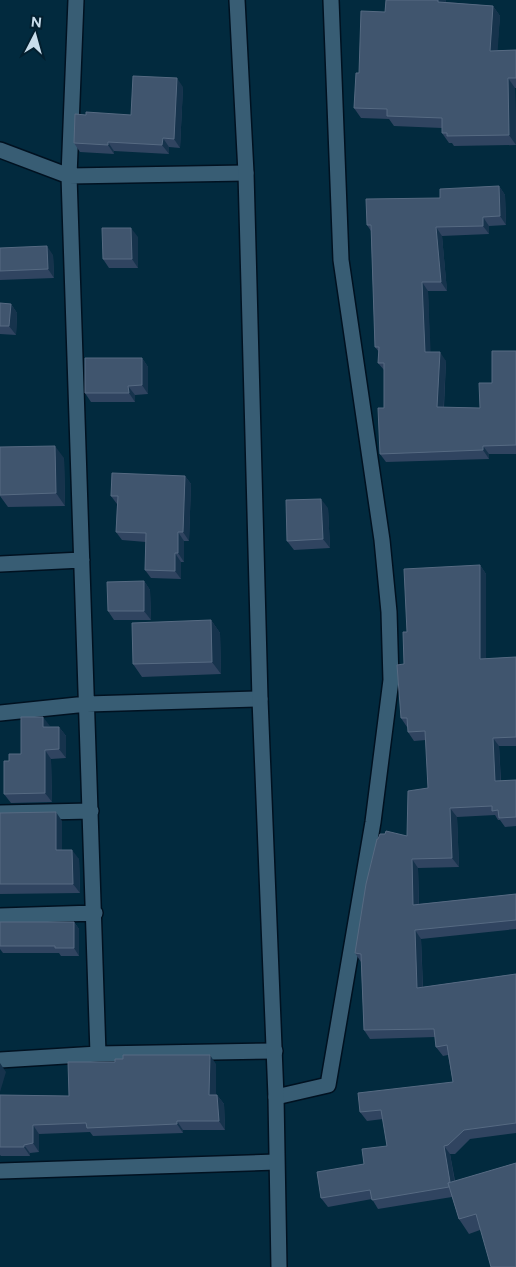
<svg xmlns="http://www.w3.org/2000/svg" width="516" height="1267" viewBox="0 0 516 1267" font-family="Figtree,sans-serif">
<style>
.lines{fill:none;stroke-linecap:round;stroke-linejoin:round}
.street-casing{stroke:#001120;stroke-width:18}
.secondary-casing{stroke:#001120;stroke-width:18}
.street{stroke:#385d74;stroke-width:15}
.secondary{stroke:#385d74;stroke-width:15}
.wall{fill:#304460}
.shaded-wall{fill:#16334c}
.building{fill:#40556e;stroke:#566a82}
</style>
<rect width="100%" height="100%" fill="#022a3e"/>
<g class="lines">
<defs>
<path id="street" d="M 76,0 L 69,176 L 98,1054
M 0,150 L 69,176 L 246,173
M 0,564 L 82,560
M 0,713 L 87,704 L 260,699
M 0,813 L 91,811
M 0,916 L 95,913
M 0,1060 L 98,1054 L 275,1051
M 276,1097 L 328,1085 L 373,822 L 391,680 L 389,612 L 382,540 L 341,260 L 331,0
M 0,1171 L 276,1162"/>
<path id="secondary" d="M 237,0 L 246,173 L 260,699 L 276,1097 L 279,1267"/>
</defs>
<use href="#street" class="street-casing"/>
<use href="#secondary" class="secondary-casing"/>
<use href="#street" class="street"/>
<use href="#secondary" class="secondary"/>
</g>
<path class="wall" d="M 386,0 L 446,0 L 446,2 L 493,6 L 500,16 L 497,50 L 516,50 L 516,88 L 515,88 L 516,145 L 454,146 L 452,143 L 449,143 L 442,133 L 442,128 L 394,126 L 389,119 L 361,118 L 354,108 L 359,73 L 385,12 Z
M 183,87 L 180,148 L 169,147 L 169,154 L 114,151 L 114,154 L 80,152 L 74,143 L 86,115 L 131,115 Z
M 499,186 L 505,195 L 506,225 L 489,226 L 489,234 L 442,236 L 447,291 L 428,291 L 430,352 L 446,361 L 444,407 L 480,408 L 492,383 L 516,351 L 516,454 L 489,454 L 489,459 L 386,462 L 380,454 L 384,408 L 384,370 L 378,363 L 379,352 L 375,347 L 371,231 L 367,225 L 440,198 Z
M 138,237 L 138,268 L 109,268 L 103,259 Z
M 0,248 L 53,255 L 54,278 L 0,280 Z
M 0,303 L 11,304 L 17,313 L 16,335 L 0,334 Z
M 142,358 L 148,367 L 148,394 L 135,395 L 135,402 L 91,402 L 85,393 Z
M 0,447 L 64,458 L 65,506 L 8,507 L 0,496 Z
M 185,476 L 191,484 L 189,541 L 184,541 L 184,562 L 181,562 L 181,579 L 151,578 L 145,570 L 146,542 L 122,540 L 116,532 L 117,504 L 111,496 Z
M 328,508 L 330,548 L 294,550 L 287,541 Z
M 480,565 L 486,574 L 486,659 L 516,657 L 516,746 L 499,746 L 501,781 L 516,780 L 516,826 L 505,827 L 500,820 L 498,820 L 495,815 L 457,817 L 459,867 L 418,868 L 419,904 L 516,894 L 516,929 L 421,939 L 423,987 L 516,974 L 516,1133 L 470,1139 L 455,1154 L 450,1154 L 455,1181 L 516,1163 L 480,1230 L 469,1234 L 459,1219 L 452,1197 L 378,1209 L 372,1199 L 328,1207 L 321,1198 L 387,1146 L 383,1119 L 367,1121 L 360,1112 L 453,1082 L 448,1055 L 443,1056 L 436,1047 L 435,1037 L 370,1039 L 364,1030 L 361,962 L 355,953 L 378,839 L 385,834 L 407,836 L 428,788 L 426,740 L 414,741 L 408,732 L 408,727 L 407,727 L 401,718 L 407,632 Z
M 144,581 L 150,590 L 151,620 L 114,620 L 108,611 Z
M 211,620 L 220,633 L 221,674 L 142,677 L 133,664 Z
M 50,727 L 59,727 L 66,736 L 66,758 L 51,759 L 52,802 L 11,803 L 4,794 L 9,761 L 21,754 Z
M 0,813 L 62,821 L 62,850 L 79,859 L 80,893 L 0,894 Z
M 0,922 L 74,922 L 79,929 L 79,956 L 61,956 L 59,953 L 3,953 L 0,949 Z
M 216,1064 L 216,1095 L 217,1095 L 224,1104 L 225,1130 L 183,1130 L 183,1133 L 93,1136 L 90,1132 L 39,1134 L 39,1152 L 30,1153 L 30,1156 L 1,1156 L 0,1155 L 0,1095 L 69,1096 Z"/>
<path class="shaded-wall" d="M 438,0 L 446,0 L 445,12 L 438,2 Z
M 493,6 L 500,16 L 497,61 L 490,51 Z
M 177,78 L 183,87 L 180,148 L 174,139 Z
M 508,78 L 515,88 L 516,145 L 509,135 Z
M 163,138 L 169,147 L 169,154 L 162,145 Z
M 108,142 L 114,151 L 114,154 L 108,145 Z
M 499,186 L 505,195 L 506,225 L 500,216 Z
M 483,217 L 489,226 L 489,234 L 483,226 Z
M 436,227 L 442,236 L 447,291 L 441,282 Z
M 131,228 L 138,237 L 138,268 L 132,259 Z
M 47,246 L 53,255 L 54,278 L 48,269 Z
M 422,282 L 428,291 L 431,360 L 425,352 Z
M 11,304 L 17,313 L 16,335 L 9,326 Z
M 440,352 L 446,361 L 443,416 L 437,407 Z
M 142,358 L 148,367 L 148,394 L 142,385 Z
M 128,386 L 135,395 L 135,402 L 129,393 Z
M 55,446 L 64,458 L 65,506 L 56,493 Z
M 483,446 L 489,454 L 489,459 L 483,450 Z
M 185,476 L 191,484 L 189,541 L 183,532 Z
M 321,499 L 328,508 L 330,548 L 323,539 Z
M 178,532 L 184,541 L 184,562 L 178,553 Z
M 175,553 L 181,562 L 181,579 L 175,571 Z
M 480,565 L 486,574 L 486,668 L 480,659 Z
M 144,581 L 150,590 L 151,620 L 144,611 Z
M 211,620 L 220,633 L 221,674 L 212,662 Z
M 43,717 L 50,726 L 43,727 Z
M 59,727 L 66,736 L 66,758 L 59,749 Z
M 493,738 L 499,746 L 501,790 L 495,781 Z
M 45,750 L 51,759 L 52,802 L 45,793 Z
M 450,808 L 457,817 L 459,867 L 452,858 Z
M 56,812 L 62,821 L 62,860 L 56,850 Z
M 72,850 L 79,859 L 80,893 L 73,884 Z
M 412,859 L 418,868 L 419,914 L 413,905 Z
M 74,922 L 79,929 L 79,956 L 74,948 Z
M 415,930 L 421,939 L 423,997 L 417,988 Z
M 210,1055 L 216,1064 L 216,1104 L 209,1095 Z
M 0,1063 L 6,1072 L 0,1092 Z
M 217,1095 L 224,1104 L 225,1130 L 219,1121 Z
M 177,1121 L 183,1130 L 183,1133 L 177,1124 Z
M 33,1125 L 39,1134 L 39,1152 L 33,1143 Z
M 24,1145 L 30,1153 L 30,1156 L 24,1147 Z
M 444,1146 L 450,1154 L 457,1196 L 451,1187 Z"/>
<path class="building" d="M 386,0 L 438,0 L 438,2 L 493,6 L 490,51 L 516,50 L 516,78 L 508,78 L 509,135 L 447,136 L 447,133 L 442,133 L 442,118 L 387,116 L 387,109 L 354,108 L 356,73 L 359,73 L 361,11 L 385,12 Z
M 133,76 L 177,78 L 174,139 L 163,138 L 162,145 L 108,142 L 108,145 L 74,143 L 75,114 L 86,115 L 86,112 L 131,115 Z
M 499,186 L 500,216 L 483,217 L 483,226 L 436,227 L 441,282 L 422,282 L 425,352 L 440,352 L 437,407 L 480,408 L 479,383 L 492,383 L 492,351 L 516,351 L 516,445 L 483,446 L 483,450 L 380,454 L 378,408 L 384,408 L 384,363 L 378,363 L 379,347 L 375,347 L 371,225 L 367,225 L 366,199 L 440,198 L 440,189 Z
M 102,228 L 131,228 L 132,259 L 103,259 Z
M 47,246 L 48,269 L 0,271 L 0,248 Z
M 0,303 L 11,304 L 9,326 L 0,326 Z
M 85,358 L 142,358 L 142,385 L 128,386 L 129,393 L 85,393 Z
M 55,446 L 56,493 L 0,495 L 0,447 Z
M 112,473 L 185,476 L 183,532 L 178,532 L 178,553 L 175,553 L 175,571 L 145,570 L 146,533 L 116,532 L 118,496 L 111,496 Z
M 321,499 L 323,539 L 287,541 L 286,500 Z
M 480,565 L 480,659 L 516,657 L 516,737 L 493,738 L 495,781 L 516,780 L 516,817 L 499,818 L 498,810 L 492,811 L 492,806 L 450,808 L 452,858 L 412,859 L 413,905 L 516,894 L 516,920 L 415,930 L 417,988 L 516,974 L 516,1123 L 464,1130 L 448,1145 L 444,1146 L 450,1182 L 448,1183 L 449,1187 L 372,1200 L 370,1190 L 321,1198 L 317,1172 L 364,1164 L 362,1149 L 387,1146 L 381,1110 L 360,1112 L 358,1093 L 453,1082 L 447,1045 L 436,1047 L 434,1029 L 364,1030 L 361,954 L 355,953 L 366,884 L 377,839 L 378,839 L 380,834 L 385,834 L 386,831 L 407,836 L 408,791 L 428,788 L 425,731 L 408,732 L 407,718 L 401,718 L 397,665 L 404,664 L 403,632 L 407,632 L 404,569 Z
M 144,581 L 144,611 L 108,611 L 107,582 Z
M 211,620 L 212,662 L 133,664 L 132,623 Z
M 21,717 L 43,717 L 43,727 L 59,727 L 59,749 L 45,750 L 45,793 L 4,794 L 4,761 L 9,761 L 9,754 L 21,754 Z
M 56,812 L 56,850 L 72,850 L 73,884 L 0,884 L 0,813 Z
M 0,922 L 74,922 L 74,948 L 55,948 L 55,946 L 0,946 Z
M 123,1055 L 210,1055 L 209,1095 L 217,1095 L 219,1121 L 177,1121 L 177,1124 L 87,1128 L 86,1123 L 33,1125 L 33,1143 L 24,1145 L 24,1147 L 0,1147 L 0,1095 L 69,1096 L 68,1062 L 115,1062 L 115,1059 L 123,1059 Z
M 516,1163 L 516,1267 L 491,1267 L 476,1214 L 459,1219 L 448,1183 Z"/>
<g transform="translate(35 35) rotate(6)" stroke="#031f2f" stroke-width="4" paint-order="stroke">
<path d="M0-4L9 19L0 12L-9 19Z" fill="#c9ddeb"/>
<text y="-8" font-size="14" font-weight="bold" text-anchor="middle" fill="#c9ddeb">N</text>
</g>
</svg>
